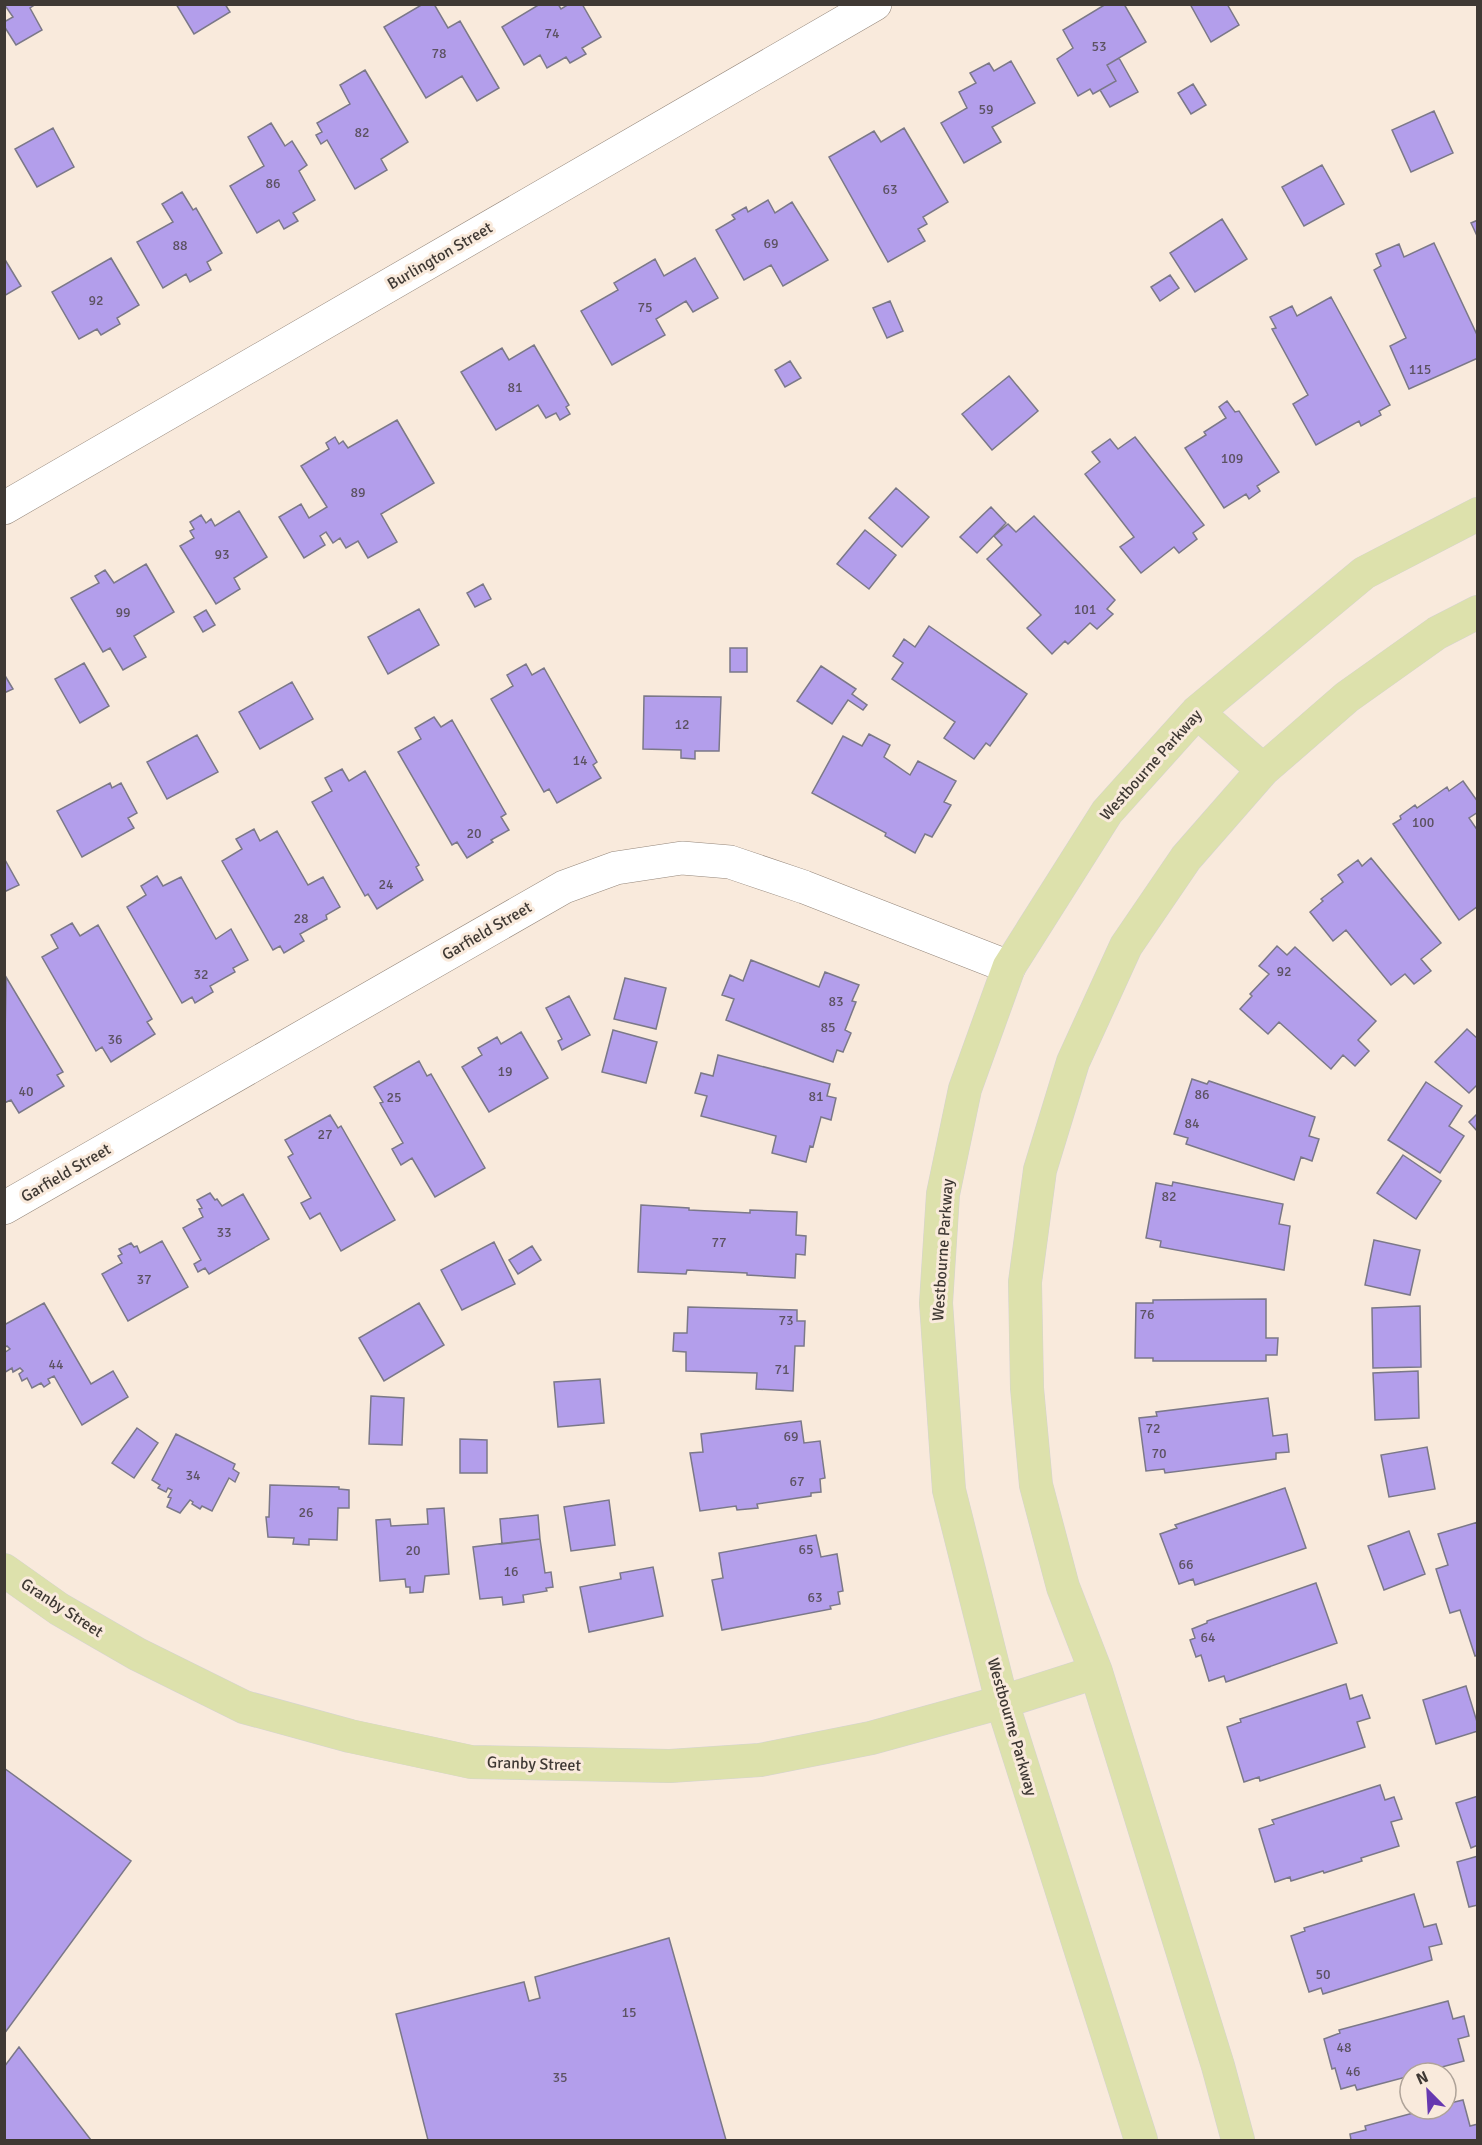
<svg xmlns="http://www.w3.org/2000/svg" width="1482" height="2145" viewBox="0 0 1482 2145" font-family="Signika,sans-serif">
<style>
.building{fill:#b39eeb;stroke:#7b7888;stroke-width:1.5}
.lines{fill:none;stroke-linecap:round;stroke-linejoin:round}
.minor-casing{stroke:#95877b;stroke-width:34}
.major-casing{stroke:#d5d3d2;stroke-width:34}
.minor{stroke:#fff;stroke-width:33}
.major{stroke:#dde1ac;stroke-width:33}
.labels{text-anchor:middle;dominant-baseline:central;stroke-width:6;stroke-linejoin:round;paint-order:stroke}
.number-label{font-size:14px;fill:#5c5262}
.street-label{font-size:16px;fill:#3f3934;stroke:#f9eadc}
</style>
<rect width="100%" height="100%" fill="#f9eadc"/>
<path class="building" d="M 4,4 L 36,4 L 30,8 L 42,30 L 16,45 L 4,26 L 4,22 L 13,17 Z
M 176,4 L 225,4 L 230,12 L 194,34 Z
M 423,4 L 434,4 L 448,28 L 460,21 L 499,88 L 477,101 L 462,76 L 426,98 L 384,27 Z
M 540,4 L 558,4 L 561,9 L 569,4 L 582,4 L 601,37 L 582,48 L 586,54 L 570,63 L 566,57 L 547,68 L 540,55 L 524,65 L 502,27 Z
M 1106,4 L 1124,4 L 1146,42 L 1107,65 L 1116,81 L 1093,94 L 1090,89 L 1078,96 L 1057,59 L 1073,48 L 1063,30 Z
M 1190,4 L 1227,4 L 1239,25 L 1211,42 Z
M 1119,58 L 1138,92 L 1110,107 L 1100,90 L 1116,81 L 1107,65 Z
M 1011,61 L 1035,103 L 992,127 L 1001,142 L 964,163 L 941,123 L 967,108 L 959,92 L 976,83 L 970,73 L 989,63 L 994,71 Z
M 365,70 L 408,142 L 381,159 L 387,170 L 355,189 L 327,140 L 321,144 L 316,135 L 322,132 L 317,123 L 350,104 L 340,85 Z
M 1193,84 L 1206,105 L 1191,114 L 1178,93 Z
M 1434,111 L 1453,153 L 1411,172 L 1392,130 Z
M 271,123 L 285,146 L 292,141 L 307,165 L 299,171 L 315,200 L 293,213 L 298,221 L 284,229 L 279,220 L 257,233 L 230,186 L 264,166 L 248,137 Z
M 53,128 L 74,167 L 37,187 L 15,149 Z
M 904,128 L 948,202 L 923,217 L 927,224 L 918,229 L 925,241 L 888,262 L 829,157 L 874,131 L 881,142 Z
M 1322,165 L 1344,204 L 1304,226 L 1282,187 Z
M 182,192 L 193,210 L 196,208 L 222,253 L 207,262 L 211,270 L 190,282 L 186,274 L 163,288 L 137,242 L 173,222 L 162,204 Z
M 768,200 L 775,213 L 792,202 L 828,260 L 783,286 L 771,265 L 744,280 L 716,230 L 735,219 L 732,215 L 746,207 L 748,212 Z
M 1222,219 L 1247,259 L 1195,292 L 1170,253 Z
M 1478,220 L 1478,238 L 1471,223 Z
M 1434,243 L 1478,337 L 1478,358 L 1409,389 L 1390,346 L 1406,338 L 1374,270 L 1381,266 L 1376,254 L 1399,244 L 1404,257 Z
M 4,258 L 21,286 L 4,296 Z
M 111,258 L 139,305 L 117,318 L 120,324 L 101,335 L 97,329 L 79,339 L 52,292 Z
M 695,258 L 718,298 L 693,312 L 686,301 L 656,319 L 665,335 L 612,365 L 581,311 L 618,290 L 614,283 L 655,259 L 664,276 Z
M 1170,275 L 1179,288 L 1160,301 L 1151,287 Z
M 1331,297 L 1390,405 L 1379,411 L 1381,415 L 1361,426 L 1359,421 L 1316,445 L 1293,404 L 1308,395 L 1272,329 L 1276,328 L 1270,317 L 1292,306 L 1297,316 Z
M 890,301 L 903,331 L 887,338 L 873,308 Z
M 534,345 L 569,405 L 566,407 L 570,414 L 560,420 L 556,413 L 546,418 L 538,405 L 496,430 L 461,372 L 502,348 L 509,360 Z
M 790,361 L 801,378 L 785,387 L 775,370 Z
M 1009,376 L 1038,411 L 992,450 L 962,414 Z
M 1227,401 L 1235,412 L 1239,411 L 1279,472 L 1257,486 L 1260,491 L 1249,499 L 1246,494 L 1224,508 L 1185,448 L 1206,435 L 1204,432 L 1226,418 L 1219,407 Z
M 397,420 L 434,483 L 381,514 L 397,542 L 368,558 L 358,541 L 346,548 L 340,538 L 333,543 L 326,532 L 320,536 L 325,545 L 304,558 L 279,517 L 301,504 L 309,518 L 327,507 L 301,466 L 329,449 L 326,443 L 335,437 L 339,444 L 343,441 L 348,448 Z
M 1135,437 L 1204,525 L 1193,533 L 1197,539 L 1179,553 L 1174,547 L 1141,573 L 1120,547 L 1134,537 L 1085,474 L 1100,462 L 1092,452 L 1110,439 L 1118,449 Z
M 896,488 L 929,517 L 902,547 L 869,518 Z
M 991,507 L 1006,523 L 977,553 L 960,537 Z
M 239,511 L 267,557 L 234,578 L 240,589 L 216,604 L 180,546 L 194,538 L 190,531 L 194,529 L 190,522 L 201,515 L 206,523 L 211,519 L 215,526 Z
M 1034,516 L 1115,600 L 1107,609 L 1113,614 L 1097,629 L 1090,623 L 1068,644 L 1065,641 L 1052,654 L 1027,628 L 1041,615 L 987,559 L 1002,545 L 994,536 L 1008,524 L 1016,532 Z
M 865,530 L 896,555 L 869,589 L 837,564 Z
M 146,564 L 174,612 L 134,636 L 146,657 L 123,670 L 110,648 L 103,652 L 71,598 L 99,583 L 95,576 L 105,570 L 114,583 Z
M 483,584 L 491,599 L 475,607 L 467,593 Z
M 419,609 L 439,645 L 388,674 L 368,637 Z
M 206,610 L 215,625 L 203,632 L 194,617 Z
M 929,626 L 1027,694 L 990,746 L 986,743 L 974,759 L 944,738 L 955,722 L 892,679 L 903,663 L 893,656 L 904,639 L 915,647 Z
M 730,648 L 747,648 L 747,672 L 730,672 Z
M 84,663 L 109,706 L 80,723 L 55,679 Z
M 526,664 L 532,675 L 544,668 L 597,762 L 593,765 L 601,778 L 557,803 L 549,789 L 544,792 L 491,699 L 513,686 L 507,675 Z
M 821,666 L 856,689 L 852,694 L 867,705 L 863,710 L 848,700 L 832,724 L 797,701 Z
M 4,674 L 13,689 L 4,693 Z
M 292,682 L 313,719 L 260,749 L 239,712 Z
M 644,696 L 721,697 L 719,751 L 695,751 L 695,759 L 681,758 L 681,750 L 643,749 Z
M 434,717 L 441,727 L 452,720 L 506,814 L 501,817 L 509,830 L 491,840 L 493,842 L 467,858 L 457,842 L 452,845 L 398,752 L 421,739 L 415,728 Z
M 869,734 L 890,745 L 884,757 L 910,775 L 918,761 L 956,781 L 944,802 L 951,805 L 932,837 L 925,834 L 915,853 L 885,836 L 886,833 L 812,793 L 843,736 L 862,746 Z
M 197,735 L 218,772 L 167,799 L 147,762 Z
M 342,769 L 349,781 L 365,771 L 419,865 L 416,867 L 423,880 L 377,909 L 368,894 L 365,896 L 312,802 L 332,791 L 325,778 Z
M 1463,781 L 1478,802 L 1478,812 L 1469,818 L 1478,831 L 1478,906 L 1459,920 L 1393,824 L 1401,819 L 1400,816 L 1415,805 L 1417,808 L 1447,787 L 1449,791 Z
M 110,783 L 112,788 L 121,783 L 137,813 L 128,818 L 134,828 L 82,857 L 57,811 Z
M 254,829 L 260,841 L 277,831 L 308,885 L 323,877 L 340,907 L 326,915 L 327,919 L 300,934 L 304,941 L 284,953 L 280,946 L 273,950 L 222,861 L 242,849 L 236,839 Z
M 4,858 L 19,885 L 4,892 Z
M 1371,858 L 1441,943 L 1421,959 L 1431,971 L 1414,984 L 1405,974 L 1391,985 L 1346,930 L 1333,941 L 1310,912 L 1323,901 L 1321,899 L 1343,882 L 1338,875 L 1358,860 L 1362,866 Z
M 157,876 L 163,886 L 181,877 L 216,939 L 231,929 L 248,960 L 233,968 L 235,972 L 210,986 L 213,992 L 195,1003 L 192,997 L 182,1003 L 127,907 L 146,895 L 141,886 Z
M 72,923 L 80,936 L 98,925 L 152,1019 L 147,1022 L 155,1034 L 111,1062 L 102,1047 L 96,1051 L 42,957 L 58,948 L 51,935 Z
M 1277,946 L 1287,955 L 1295,947 L 1376,1021 L 1358,1040 L 1369,1051 L 1355,1066 L 1343,1055 L 1331,1069 L 1279,1022 L 1268,1034 L 1240,1009 L 1252,996 L 1250,994 L 1269,974 L 1259,966 Z
M 751,960 L 819,987 L 825,972 L 859,985 L 852,1001 L 856,1002 L 845,1030 L 851,1033 L 843,1052 L 837,1050 L 833,1062 L 726,1020 L 734,999 L 722,995 L 730,975 L 743,981 Z
M 6,977 L 63,1072 L 57,1075 L 64,1086 L 19,1113 L 11,1100 L 4,1103 Z
M 625,978 L 666,988 L 656,1029 L 614,1019 Z
M 569,996 L 590,1035 L 562,1050 L 558,1041 L 562,1039 L 546,1008 Z
M 1467,1029 L 1478,1039 L 1478,1084 L 1469,1093 L 1435,1062 Z
M 613,1030 L 657,1042 L 646,1083 L 602,1072 Z
M 521,1032 L 548,1078 L 489,1112 L 462,1067 L 482,1055 L 478,1048 L 497,1037 L 501,1044 Z
M 718,1055 L 830,1084 L 827,1096 L 836,1098 L 831,1120 L 821,1117 L 813,1147 L 810,1146 L 806,1162 L 772,1153 L 776,1136 L 701,1116 L 707,1096 L 695,1093 L 701,1073 L 713,1076 Z
M 419,1061 L 427,1076 L 431,1074 L 485,1168 L 435,1197 L 412,1158 L 401,1165 L 392,1149 L 403,1143 L 380,1103 L 383,1102 L 374,1087 Z
M 1192,1079 L 1207,1084 L 1209,1081 L 1315,1117 L 1309,1136 L 1319,1139 L 1312,1161 L 1301,1157 L 1294,1180 L 1186,1144 L 1188,1138 L 1174,1134 Z
M 1426,1082 L 1462,1106 L 1449,1126 L 1464,1136 L 1440,1173 L 1388,1140 Z
M 1478,1113 L 1478,1132 L 1469,1122 Z
M 330,1115 L 338,1128 L 341,1126 L 395,1220 L 341,1251 L 320,1213 L 310,1219 L 301,1203 L 311,1198 L 288,1157 L 293,1154 L 285,1140 Z
M 1403,1155 L 1441,1181 L 1416,1219 L 1377,1193 Z
M 1173,1182 L 1283,1204 L 1279,1224 L 1290,1226 L 1284,1270 L 1160,1247 L 1161,1241 L 1146,1238 L 1156,1183 L 1172,1186 Z
M 210,1193 L 215,1200 L 217,1199 L 222,1206 L 243,1194 L 269,1239 L 209,1274 L 205,1268 L 198,1272 L 194,1264 L 201,1260 L 183,1228 L 203,1217 L 199,1209 L 202,1208 L 197,1200 Z
M 641,1205 L 689,1208 L 689,1210 L 750,1213 L 750,1210 L 797,1212 L 796,1235 L 806,1236 L 805,1255 L 796,1254 L 795,1278 L 747,1275 L 747,1273 L 687,1270 L 686,1274 L 638,1272 Z
M 1374,1240 L 1420,1250 L 1410,1295 L 1365,1285 Z
M 162,1241 L 188,1287 L 128,1321 L 102,1274 L 122,1263 L 118,1256 L 122,1254 L 119,1249 L 131,1243 L 134,1247 L 137,1246 L 140,1253 Z
M 494,1242 L 515,1284 L 462,1310 L 441,1270 Z
M 532,1246 L 541,1260 L 518,1274 L 509,1260 Z
M 1266,1299 L 1266,1338 L 1278,1338 L 1277,1355 L 1266,1355 L 1266,1361 L 1153,1361 L 1153,1358 L 1135,1358 L 1136,1303 L 1153,1303 L 1153,1300 Z
M 44,1303 L 91,1384 L 113,1371 L 128,1397 L 82,1425 L 54,1376 L 48,1379 L 50,1383 L 44,1387 L 41,1383 L 32,1388 L 27,1378 L 22,1381 L 19,1374 L 23,1371 L 20,1368 L 13,1372 L 12,1368 L 4,1373 L 4,1353 L 10,1349 L 7,1346 L 4,1348 L 4,1325 Z
M 419,1303 L 444,1345 L 384,1381 L 359,1338 Z
M 1420,1306 L 1421,1367 L 1373,1368 L 1372,1308 Z
M 688,1307 L 797,1310 L 797,1321 L 805,1321 L 804,1346 L 795,1346 L 793,1391 L 756,1389 L 757,1373 L 686,1371 L 686,1352 L 673,1351 L 674,1333 L 687,1333 Z
M 1418,1371 L 1419,1418 L 1375,1420 L 1373,1373 Z
M 600,1379 L 604,1423 L 558,1427 L 554,1382 Z
M 371,1396 L 404,1398 L 402,1445 L 369,1444 Z
M 1268,1398 L 1273,1436 L 1287,1434 L 1289,1452 L 1276,1453 L 1276,1459 L 1165,1473 L 1164,1469 L 1146,1471 L 1139,1418 L 1157,1416 L 1156,1412 Z
M 801,1421 L 804,1443 L 820,1441 L 825,1478 L 820,1479 L 821,1492 L 811,1493 L 811,1496 L 757,1504 L 758,1508 L 737,1510 L 736,1506 L 700,1511 L 690,1453 L 703,1452 L 701,1434 Z
M 137,1428 L 158,1443 L 134,1478 L 112,1463 Z
M 176,1434 L 235,1464 L 233,1469 L 239,1473 L 235,1482 L 229,1478 L 212,1511 L 202,1506 L 200,1509 L 192,1504 L 193,1502 L 190,1500 L 180,1513 L 167,1507 L 171,1498 L 168,1497 L 172,1490 L 168,1488 L 166,1492 L 158,1488 L 160,1485 L 152,1480 Z
M 460,1439 L 487,1440 L 487,1473 L 460,1473 Z
M 1427,1447 L 1435,1489 L 1389,1497 L 1381,1455 Z
M 270,1485 L 339,1487 L 339,1489 L 349,1490 L 349,1508 L 338,1508 L 337,1540 L 309,1539 L 309,1545 L 293,1544 L 294,1538 L 268,1537 L 266,1517 L 269,1517 Z
M 1285,1488 L 1306,1548 L 1195,1585 L 1193,1579 L 1179,1584 L 1160,1534 L 1177,1528 L 1175,1525 Z
M 609,1500 L 615,1545 L 571,1551 L 564,1507 Z
M 444,1508 L 449,1574 L 425,1576 L 423,1592 L 410,1593 L 410,1587 L 406,1587 L 405,1579 L 380,1581 L 376,1520 L 390,1519 L 391,1526 L 428,1524 L 427,1509 Z
M 538,1515 L 540,1539 L 502,1544 L 500,1519 Z
M 1478,1522 L 1478,1655 L 1475,1656 L 1460,1610 L 1450,1613 L 1436,1569 L 1448,1565 L 1438,1534 Z
M 1409,1531 L 1425,1574 L 1384,1590 L 1368,1546 Z
M 816,1535 L 821,1557 L 837,1554 L 843,1591 L 838,1592 L 840,1604 L 830,1606 L 831,1609 L 722,1630 L 712,1580 L 723,1578 L 719,1553 Z
M 540,1539 L 545,1573 L 551,1572 L 553,1587 L 546,1588 L 547,1591 L 523,1595 L 524,1602 L 503,1605 L 502,1597 L 480,1599 L 473,1547 Z
M 653,1567 L 663,1616 L 589,1632 L 580,1587 L 621,1579 L 620,1573 Z
M 1316,1583 L 1337,1643 L 1226,1682 L 1224,1676 L 1209,1681 L 1201,1655 L 1196,1657 L 1190,1640 L 1195,1638 L 1192,1629 L 1207,1623 L 1207,1621 Z
M 1346,1684 L 1350,1699 L 1362,1695 L 1370,1718 L 1357,1722 L 1365,1747 L 1260,1781 L 1259,1777 L 1244,1782 L 1227,1727 L 1241,1722 L 1240,1719 Z
M 1466,1686 L 1478,1725 L 1478,1731 L 1436,1744 L 1423,1700 Z
M 4,1768 L 131,1861 L 4,2034 Z
M 1380,1785 L 1385,1800 L 1394,1797 L 1402,1819 L 1391,1822 L 1399,1846 L 1361,1858 L 1362,1861 L 1324,1873 L 1323,1871 L 1291,1881 L 1290,1877 L 1275,1882 L 1259,1829 L 1274,1824 L 1272,1820 Z
M 1478,1796 L 1478,1845 L 1471,1848 L 1456,1803 Z
M 1478,1856 L 1478,1905 L 1469,1907 L 1457,1862 Z
M 1414,1894 L 1424,1927 L 1436,1924 L 1442,1944 L 1429,1947 L 1432,1960 L 1323,1994 L 1321,1988 L 1309,1992 L 1291,1936 L 1305,1931 L 1304,1928 Z
M 669,1938 L 726,2140 L 428,2140 L 396,2014 L 524,1982 L 529,2001 L 540,1998 L 535,1977 Z
M 1448,2001 L 1453,2019 L 1464,2016 L 1469,2036 L 1458,2039 L 1464,2061 L 1420,2073 L 1410,2073 L 1410,2076 L 1357,2090 L 1355,2085 L 1341,2089 L 1335,2068 L 1332,2069 L 1324,2039 L 1340,2033 L 1339,2030 Z
M 19,2047 L 91,2140 L 4,2140 L 4,2067 Z
M 1463,2100 L 1470,2126 L 1478,2124 L 1478,2140 L 1351,2140 L 1350,2134 L 1366,2130 L 1365,2126 L 1428,2109 L 1446,2109 L 1446,2104 Z"/>
<g class="lines">
<defs>
<path id="minor" d="M 4,508 L 875,4
M 4,1208 L 564,887 L 616,868 L 682,858 L 730,862 L 804,887 L 1009,967"/>
<path id="major" d="M 1197,712 L 1263,770
M 4,1570 L 59,1609 L 137,1654 L 244,1707 L 350,1736 L 471,1762 L 670,1766 L 760,1760 L 871,1738 L 1002,1702 L 1096,1672
M 1141,2140 L 1002,1702 L 949,1490 L 936,1303 L 943,1194 L 965,1089 L 1009,967 L 1107,812 L 1197,712 L 1364,573 L 1478,514
M 1238,2140 L 1218,2066 L 1096,1672 L 1063,1587 L 1036,1485 L 1027,1388 L 1025,1282 L 1040,1170 L 1073,1062 L 1126,946 L 1186,858 L 1263,770 L 1347,697 L 1437,633 L 1478,612"/>
</defs>
<use href="#minor" class="minor-casing"/>
<use href="#major" class="major-casing"/>
<use href="#minor" class="minor"/>
<use href="#major" class="major"/>
</g>
<g class="labels">
<g class="number-label">
<text x="552" y="33">74</text>
<text x="1099" y="46">53</text>
<text x="439" y="53">78</text>
<text x="986" y="109">59</text>
<text x="362" y="132">82</text>
<text x="273" y="183">86</text>
<text x="890" y="189">63</text>
<text x="771" y="243">69</text>
<text x="180" y="245">88</text>
<text x="96" y="300">92</text>
<text x="645" y="307">75</text>
<text x="1420" y="369">115</text>
<text x="515" y="387">81</text>
<text x="1232" y="458">109</text>
<text x="358" y="492">89</text>
<text x="222" y="554">93</text>
<text x="1085" y="609">101</text>
<text x="123" y="612">99</text>
<text x="682" y="724">12</text>
<text x="580" y="760">14</text>
<text x="1423" y="822">100</text>
<text x="474" y="833">20</text>
<text x="386" y="884">24</text>
<text x="301" y="918">28</text>
<text x="1284" y="971">92</text>
<text x="201" y="974">32</text>
<text x="836" y="1001">83</text>
<text x="828" y="1027">85</text>
<text x="115" y="1039">36</text>
<text x="505" y="1071">19</text>
<text x="26" y="1091">40</text>
<text x="1202" y="1094">86</text>
<text x="816" y="1096">81</text>
<text x="394" y="1097">25</text>
<text x="1192" y="1123">84</text>
<text x="325" y="1134">27</text>
<text x="1169" y="1196">82</text>
<text x="224" y="1232">33</text>
<text x="719" y="1242">77</text>
<text x="144" y="1279">37</text>
<text x="1147" y="1314">76</text>
<text x="786" y="1320">73</text>
<text x="56" y="1364">44</text>
<text x="782" y="1369">71</text>
<text x="1153" y="1428">72</text>
<text x="791" y="1436">69</text>
<text x="1159" y="1453">70</text>
<text x="193" y="1475">34</text>
<text x="797" y="1481">67</text>
<text x="306" y="1512">26</text>
<text x="806" y="1549">65</text>
<text x="413" y="1550">20</text>
<text x="1186" y="1564">66</text>
<text x="511" y="1571">16</text>
<text x="815" y="1597">63</text>
<text x="1208" y="1637">64</text>
<text x="1323" y="1974">50</text>
<text x="629" y="2012">15</text>
<text x="1344" y="2047">48</text>
<text x="1353" y="2071">46</text>
<text x="560" y="2077">35</text>
</g>
<g class="street-label">
<text transform="translate(440 256) rotate(-30)">Burlington Street</text>
<text transform="translate(1151 765) rotate(-48)">Westbourne Parkway</text>
<text transform="translate(487 931) rotate(-30)">Garfield Street</text>
<text transform="translate(66 1173) rotate(-30)">Garfield Street</text>
<text transform="translate(943 1250) rotate(-86)">Westbourne Parkway</text>
<text transform="translate(62 1608) rotate(33)">Granby Street</text>
<text transform="translate(1012 1727) rotate(74)">Westbourne Parkway</text>
<text transform="translate(534 1764) rotate(2)">Granby Street</text>
</g>
</g>
<rect width="1482" height="2145" fill="none" stroke="#3f3934" stroke-width="12"/>
<g transform="translate(1428 2091) rotate(336)"><circle r="28" fill="#f9eadc" stroke="#afa399" stroke-width="1.5"/>
<path d="M0-4.5L10 22L0 15L-10 22Z" fill="#6638b0"/>
<text y="-9" font-size="16" font-weight="bold" text-anchor="middle" fill="#3f3934">N</text>
</g>
</svg>
